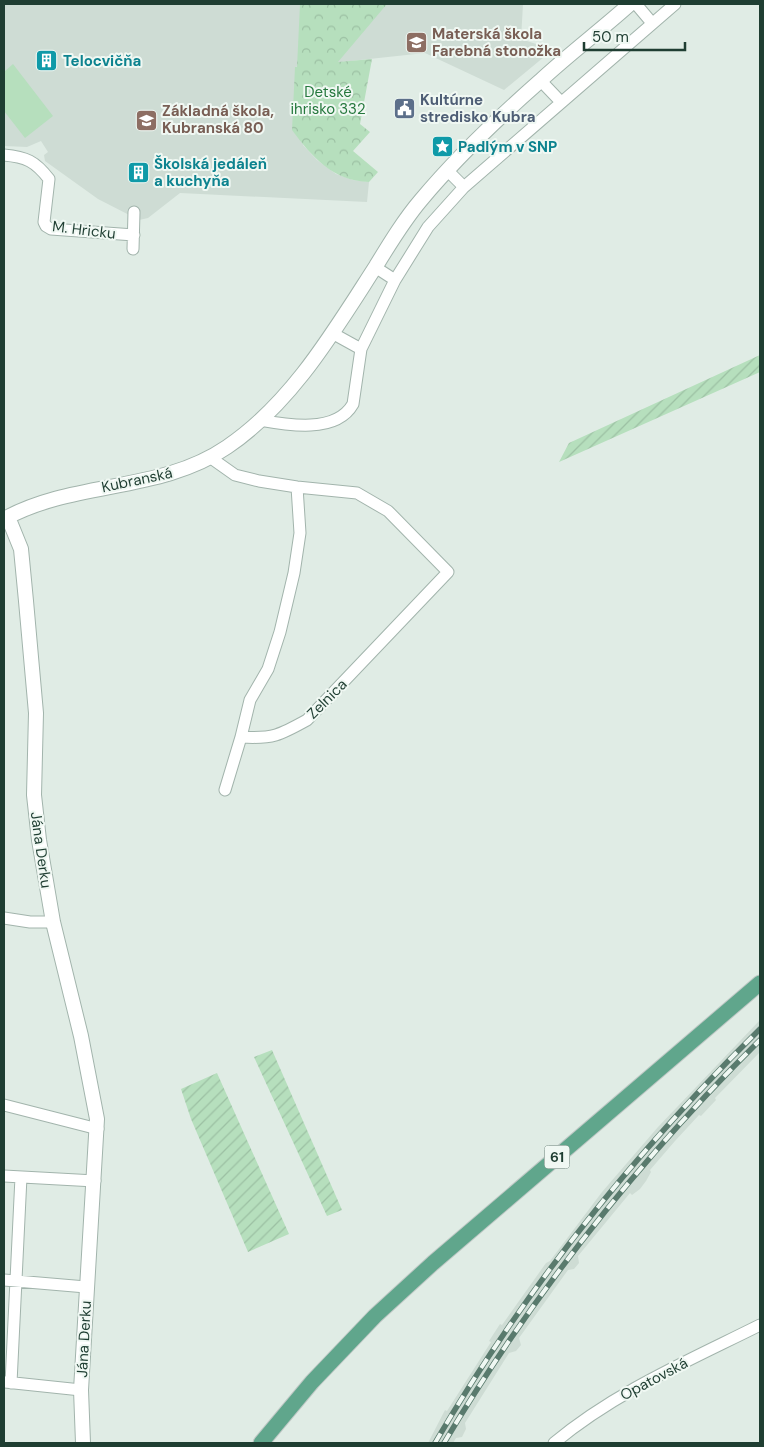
<svg xmlns="http://www.w3.org/2000/svg" width="764" height="1447" viewBox="0 0 764 1447" font-family="'DM Sans',sans-serif">
<style>
.built{fill:#cedcd4}
.park{fill:url(#park-crowns)}
.garden{fill:url(#garden-furrows)}
.pitch{fill:#b6dfbd}
.lines{fill:none;stroke-linecap:round;stroke-linejoin:round}
.minor-casing{stroke:#a2b4ac;stroke-width:13}
.tertiary-casing{stroke:#a2b4ac;stroke-width:16}
.primary-casing{stroke:#c0c9c6;stroke-width:17}
.minor{stroke:#fff;stroke-width:11}
.tertiary{stroke:#fff;stroke-width:14}
.primary{stroke:#60a68c;stroke-width:15}
.rail-casing{stroke:#597a6d;stroke-width:5.5}
.rail{stroke:#f0f8f3;stroke-width:4;stroke-dasharray:11;stroke-linecap:butt}
.labels{text-anchor:middle;dominant-baseline:central;stroke-width:4;stroke-linejoin:round;paint-order:stroke}
.shield{fill:#f0f8f3;stroke:#5e766c;stroke-width:1}
.shield-label{font-size:14px;font-weight:bold;fill:#1f3e32}
.education-label{font-size:15px;font-weight:bold;fill:#785e54;stroke:#f0f8f3;text-anchor:start}
.culture-label{font-size:15px;font-weight:bold;fill:#0d838f;stroke:#f0f8f3;text-anchor:start}
.park-label{font-size:15px;fill:#25783d;stroke:#f0f8f3}
.service-label{font-size:15px;font-weight:bold;fill:#4e5e75;stroke:#f0f8f3;text-anchor:start}
.street-label{font-size:15px;fill:#1f3e32;stroke:#f0f8f3}
</style>
<defs>
<pattern id="park-crowns" width="20" height="18" patternUnits="userSpaceOnUse" patternTransform="scale(1.25)"><rect width="20" height="18" fill="#b6dfbd"/><path d="M2 6a3 3 0 1 1 6 0M12 15a3 3 0 1 1 6 0" fill="none" stroke="#9cc0a3"/></pattern>
<pattern id="garden-furrows" width="10" height="10" patternUnits="userSpaceOnUse" patternTransform="scale(1.25)"><rect width="10" height="10" fill="#b6dfbd"/><path d="M-1 1l2-2M0 10L10 0M9 11l2-2" fill="none" stroke="#9cc0a3"/></pattern>
</defs>
<rect width="100%" height="100%" fill="#e0ece5"/>
<path class="built" d="M 4,4 L 523,4 L 521,39 L 548,48 L 550,52 L 504,90 L 425,53 L 295,67 L 303,145 L 317,160 L 336,174 L 353,180 L 369,182 L 367,202 L 180,193 L 148,218 L 139,220 L 98,199 L 45,161 L 44,155 L 48,152 L 41,141 L 27,147 L 4,146 Z
M 760,1020 L 760,1052 L 715,1098 L 716,1100 L 701,1116 L 699,1115 L 675,1141 L 650,1170 L 651,1172 L 646,1181 L 640,1189 L 632,1195 L 630,1193 L 578,1256 L 579,1263 L 574,1269 L 568,1270 L 519,1338 L 521,1345 L 516,1351 L 509,1353 L 465,1423 L 466,1429 L 462,1437 L 456,1438 L 453,1443 L 428,1443 L 445,1410 L 447,1411 L 491,1342 L 489,1341 L 500,1324 L 502,1325 L 546,1263 L 550,1261 L 602,1192 L 658,1127 Z"/>
<path class="park" d="M 300,4 L 387,4 L 338,62 L 372,59 L 360,124 L 370,132 L 353,151 L 378,172 L 369,182 C 333,181 312,157 292,130 L 295,67 L 297,67 Z"/>
<path class="garden" d="M 760,355 L 760,372 L 559,462 L 569,443 Z
M 272,1050 L 342,1210 L 327,1216 L 254,1057 Z
M 217,1073 L 289,1234 L 248,1252 L 191,1119 L 181,1089 Z"/>
<path class="pitch" d="M 13,64 L 53,116 L 25,138 L 4,111 L 4,72 Z"/>
<g class="lines">
<defs>
<path id="minor" d="M 636,4 L 652,23
M 540,80 L 561,102
M 4,155 C 26,157 35,161 49,179 L 44,222 L 46,226 L 51,229 L 134,235
M 447,170 L 464,187
M 133,249 L 134,212
M 375,267 L 395,280
M 332,333 L 361,349
M 259,420 C 287,425 336,434 353,404 L 361,349 L 395,280 L 428,227 L 464,187 L 675,4
M 211,458 L 235,475 L 259,481 L 297,487 L 357,493 L 388,511 L 448,572 L 307,720 C 280,735 273,739 241,737 L 250,700 L 268,669 L 280,632 L 294,573 L 300,533 L 297,487
M 225,790 L 241,737
M 4,918 L 30,922 L 53,922
M 4,1105 L 98,1129
M 4,1176 L 95,1181
M 4,1280 L 86,1287
M 5,1382 L 81,1390
M 11,1383 L 21,1177
M 554,1443 C 615,1392 690,1360 760,1325"/>
<path id="tertiary" d="M 8,517 L 21,549 L 26,601 L 36,713 L 34,795 L 39,840 L 53,922 L 81,1036 L 97,1119 L 81,1390 L 83,1443
M 4,519 C 75,480 160,493 227,447 C 292,403 334,331 376,266 C 390,243 404,220 421,200 C 457,157 498,118 540,81 C 569,54 601,30 630,4"/>
<path id="primary" d="M 261,1443 L 312,1382 L 375,1316 L 433,1263 L 760,983"/>
</defs>
<use href="#minor" class="minor-casing"/>
<use href="#tertiary" class="tertiary-casing"/>
<use href="#primary" class="primary-casing"/>
<use href="#minor" class="minor"/>
<use href="#tertiary" class="tertiary"/>
<use href="#primary" class="primary"/>
<defs>
<path id="rail" d="M 435,1443 C 524,1290 634,1153 760,1029
M 444,1443 C 532,1295 638,1161 760,1040"/>
</defs>
<use href="#rail" class="rail-casing"/>
<use href="#rail" class="rail"/>
</g>
<defs>
<symbol id="school-square" viewBox="-11 -11 22 22"><rect x="-9" y="-9" width="18" height="18" rx="4" fill="#8d6e63" stroke="#f0f8f3"/><path d="M0-5L7-2L0 1L-7-2ZM-4 1L0 2.5L4 1V4Q0 6-4 4Z" fill="#fff"/></symbol>
<symbol id="building-square" viewBox="-11 -11 22 22"><rect x="-9" y="-9" width="18" height="18" rx="4" fill="#0f9aa8" stroke="#f0f8f3"/><path d="M-4-6H4V6H1V3H-1V6H-4ZM-2.5-4.3h1.7v1.8h-1.7ZM.8-4.3h1.7v1.8H.8ZM-2.5-1h1.7V.8h-1.7ZM.8-1h1.7V.8H.8Z" fill="#fff"/></symbol>
<symbol id="civic-square" viewBox="-11 -11 22 22"><rect x="-9" y="-9" width="18" height="18" rx="4" fill="#5c6f8a" stroke="#f0f8f3"/><path d="M-.6-6.5H3V-4.5H.6V-3L4-1V1h2V6H-6V1h2V-1L-.6-3ZM-1.2 2.5V6h2.4V2.5Z" fill="#fff"/></symbol>
<symbol id="sight-square" viewBox="-11 -11 22 22"><rect x="-9" y="-9" width="18" height="18" rx="4" fill="#0f9aa8" stroke="#f0f8f3"/><path d="M0-6L1.8-2.2L6-1.7L2.9 1.2L3.7 5.4L0 3.3L-3.7 5.4L-2.9 1.2L-6-1.7L-1.8-2.2Z" fill="#fff"/></symbol>
</defs>
<g fill-rule="evenodd">
<use href="#school-square" x="404" y="30" width="25" height="25"/>
<use href="#building-square" x="34" y="48" width="25" height="25"/>
<use href="#civic-square" x="392" y="96" width="25" height="25"/>
<use href="#school-square" x="134" y="108" width="25" height="25"/>
<use href="#sight-square" x="430" y="134" width="25" height="25"/>
<use href="#building-square" x="126" y="160" width="25" height="25"/>
</g>
<g class="labels">
<rect class="shield" x="544.5" y="1145.5" width="25" height="23" rx="4"/>
<g class="shield-label">
<text x="557" y="1157">61</text>
</g>
<g class="education-label">
<text x="432" y="34">Materská škola<tspan x="432" dy="17">Farebná stonožka</tspan></text>
<text x="162" y="111">Základná škola,<tspan x="162" dy="17">Kubranská 80</tspan></text>
</g>
<g class="culture-label">
<text x="63" y="61">Telocvičňa</text>
<text x="458" y="147">Padlým v SNP</text>
<text x="154" y="164">Školská jedáleň<tspan x="154" dy="17">a kuchyňa</tspan></text>
</g>
<g class="park-label">
<text x="328" y="92">Detské<tspan x="328" dy="17">ihrisko 332</tspan></text>
</g>
<g class="service-label">
<text x="420" y="100">Kultúrne<tspan x="420" dy="17">stredisko Kubra</tspan></text>
</g>
<g class="street-label">
<text transform="translate(84 230) rotate(7)">M. Hricku</text>
<text transform="translate(137 480) rotate(-12)">Kubranská</text>
<text transform="translate(327 699) rotate(-45)">Zelnica</text>
<text transform="translate(41 850) rotate(82)">Jána Derku</text>
<text transform="translate(84 1339) rotate(-87)">Jána Derku</text>
<text transform="translate(654 1379) rotate(-28)">Opatovská</text>
</g>
</g>
<rect width="764" height="1447" fill="none" stroke="#1f3e32" stroke-width="10"/>
<path d="M584 42v8h101v-8" fill="none" stroke="#1f3e32" stroke-width="2.5"/>
<text x="592" y="42" font-size="15" fill="#1f3e32" stroke="#f0f8f3" stroke-width="4" paint-order="stroke">50 m</text>
</svg>
